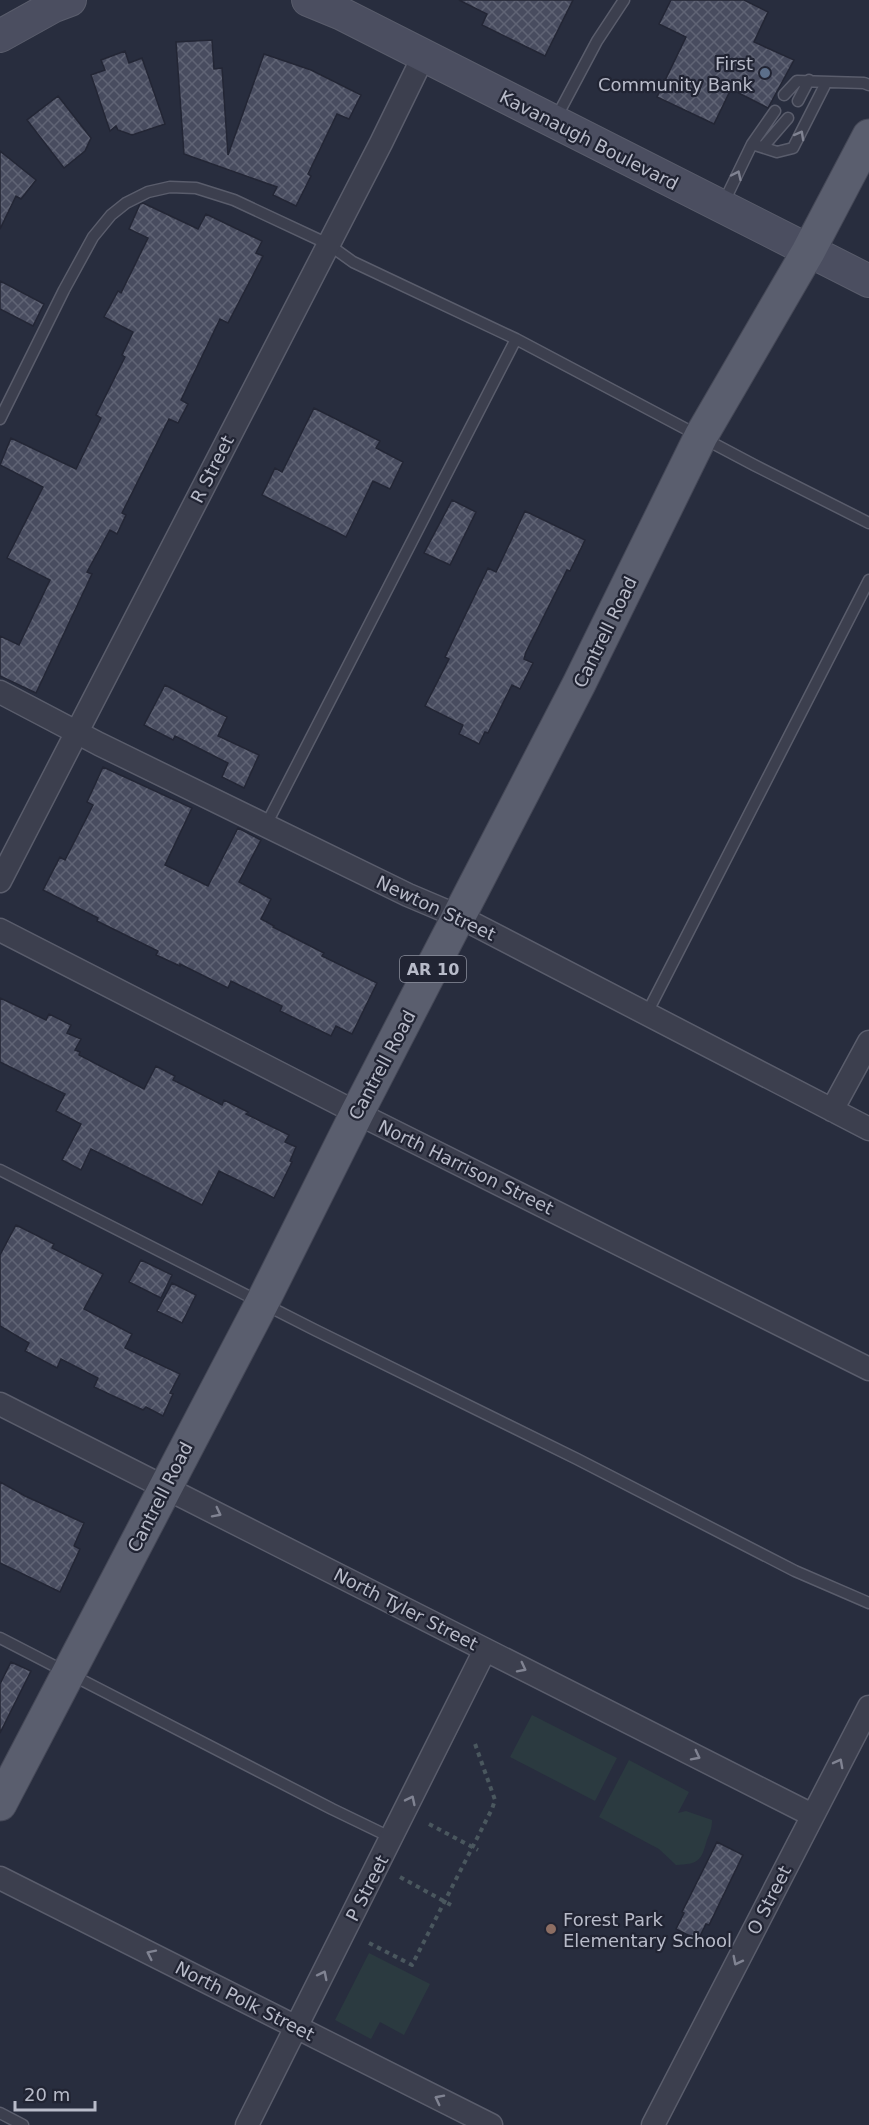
<svg xmlns="http://www.w3.org/2000/svg" width="869" height="2125" viewBox="0 0 869 2125" font-family="'DejaVu Sans',sans-serif">
<style>
.green{fill:#2b3a40}
.building{fill:url(#building-cross-hatch);stroke:#232635;stroke-width:1.5}
.lines{fill:none;stroke-linecap:round;stroke-linejoin:round}
.lane-casing{stroke:#5a5d6c;stroke-width:13}
.street-casing{stroke:#5a5d6c;stroke-width:25}
.secondary-casing{stroke:#5a5d6c;stroke-width:34}
.primary-casing{stroke:#454857;stroke-width:35}
.path{stroke:#4a575e;stroke-width:4;stroke-dasharray:4.5 4.5;stroke-linecap:butt}
.lane{stroke:#3c3f4e;stroke-width:10}
.street{stroke:#3c3f4e;stroke-width:22}
.secondary{stroke:#4b4e60;stroke-width:32}
.primary{stroke:#5a5e6e;stroke-width:33}
.oneway{stroke:#808392}
.service-dot{fill:#5c6f8a;stroke:#212433;stroke-width:2}
.education-dot{fill:#8d6e63;stroke:#212433;stroke-width:2}
.labels{text-anchor:middle;dominant-baseline:central;stroke-width:4.5;stroke-linejoin:round;paint-order:stroke}
.shield{fill:#212433;stroke:#8b8e9c;stroke-width:1.5}
.shield-label{font-size:16px;font-weight:bold;fill:#b8bbc9}
.poi-label{font-size:18px;fill:#b8bbc9;stroke:#212433;text-anchor:end}
.street-label{font-size:18px;fill:#b8bbc9;stroke:#212433}
</style>
<defs>
<pattern id="building-cross-hatch" width="8" height="8" patternUnits="userSpaceOnUse" patternTransform="scale(1.5)"><rect width="8" height="8" fill="#484c5f"/><path d="M0 0l8 8M0 8l8-8" fill="none" stroke="#606475"/></pattern>
</defs>
<rect width="100%" height="100%" fill="#282d3e"/>
<path class="green" d="M 532,1715 L 617,1758 L 595,1801 L 510,1757 Z
M 629,1760 L 689,1792 L 678,1813 L 686,1811 L 712,1820 C 712,1828 710,1833 707,1840 C 701,1861 699,1864 676,1865 L 659,1849 L 599,1817 Z
M 369,1953 L 430,1984 L 404,2035 L 380,2022 L 371,2039 L 335,2020 Z"/>
<path class="building" d="M 459,0 L 573,0 L 545,56 L 482,25 L 487,14 Z
M 671,0 L 744,0 L 768,12 L 754,42 L 794,60 L 768,108 L 731,89 L 714,124 L 657,97 L 686,37 L 659,24 Z
M 212,40 L 214,69 L 222,68 L 228,155 L 264,54 L 311,70 L 361,95 L 349,119 L 337,114 L 308,174 L 311,176 L 296,206 L 273,195 L 277,187 L 184,154 L 176,42 Z
M 125,51 L 129,63 L 142,58 L 165,124 L 132,135 L 118,130 L 116,126 L 110,131 L 91,75 L 105,70 L 101,60 Z
M 58,96 L 91,138 L 85,151 L 64,168 L 27,120 Z
M 0,151 L 36,180 L 21,199 L 16,196 L 0,229 Z
M 143,203 L 198,229 L 206,214 L 262,241 L 256,253 L 263,256 L 228,323 L 220,319 L 181,400 L 188,404 L 178,423 L 169,419 L 122,513 L 126,515 L 117,534 L 110,530 L 87,572 L 92,574 L 36,693 L 0,676 L 0,636 L 19,645 L 50,580 L 7,558 L 43,487 L 0,465 L 11,438 L 76,469 L 101,418 L 96,415 L 125,357 L 122,355 L 133,332 L 104,317 L 118,291 L 121,293 L 148,238 L 129,229 L 140,204 Z
M 0,281 L 44,304 L 33,326 L 0,309 Z
M 314,408 L 380,441 L 376,448 L 403,462 L 390,489 L 373,481 L 346,537 L 262,495 L 275,468 L 282,472 Z
M 452,500 L 476,512 L 450,565 L 424,553 Z
M 525,511 L 585,540 L 570,571 L 567,570 L 526,652 L 524,659 L 533,663 L 520,689 L 512,685 L 488,733 L 485,732 L 479,744 L 459,734 L 463,725 L 425,706 L 449,659 L 445,657 L 488,568 L 496,572 Z
M 165,685 L 227,717 L 218,736 L 259,755 L 244,788 L 222,777 L 228,763 L 175,736 L 173,740 L 144,725 Z
M 103,767 L 192,808 L 165,865 L 208,886 L 238,828 L 261,840 L 239,882 L 271,899 L 261,919 L 274,926 L 273,927 L 324,953 L 322,956 L 377,983 L 352,1034 L 336,1026 L 331,1036 L 280,1011 L 282,1006 L 231,981 L 228,988 L 180,964 L 180,966 L 156,955 L 158,951 L 97,921 L 98,918 L 43,890 L 60,857 L 65,860 L 93,805 L 87,802 Z
M 0,998 L 46,1020 L 49,1014 L 71,1025 L 67,1033 L 81,1039 L 75,1050 L 80,1052 L 79,1055 L 144,1089 L 156,1066 L 175,1076 L 173,1080 L 222,1105 L 224,1100 L 248,1112 L 246,1114 L 289,1135 L 285,1142 L 296,1147 L 290,1161 L 292,1162 L 274,1198 L 219,1171 L 202,1205 L 91,1149 L 81,1170 L 62,1160 L 81,1124 L 56,1111 L 65,1094 L 0,1062 Z
M 16,1225 L 54,1244 L 52,1248 L 103,1274 L 84,1309 L 132,1334 L 125,1348 L 180,1374 L 170,1393 L 173,1394 L 163,1416 L 146,1407 L 143,1410 L 94,1387 L 98,1378 L 61,1359 L 57,1368 L 25,1351 L 29,1343 L 0,1326 L 0,1255 Z
M 141,1260 L 172,1275 L 161,1298 L 129,1282 Z
M 172,1283 L 196,1295 L 182,1323 L 157,1311 Z
M 0,1482 L 25,1496 L 84,1523 L 74,1546 L 80,1549 L 60,1592 L 0,1563 Z
M 11,1662 L 31,1671 L 0,1733 L 0,1684 Z
M 717,1842 L 743,1855 L 709,1925 L 706,1924 L 698,1940 L 676,1929 L 684,1913 L 682,1912 Z"/>
<g class="lines">
<defs>
<path id="lane" d="M 784,95 L 797,81 L 864,83 L 869,85
M 798,101 L 809,80
M 555,120 L 597,41 L 624,0
M 752,144 L 777,152 L 793,148 L 826,83
M 763,147 L 788,118
M 723,204 L 752,144 L 775,111
M 0,419 L 64,290 L 93,237 L 111,215 L 126,203 L 148,192 L 170,187 L 196,188 L 234,200 L 328,244 L 353,262 L 516,339 L 754,465 L 869,523
M 266,825 L 516,339
M 646,1015 L 869,580
M 0,1170 L 315,1330 L 577,1459 L 795,1571 L 869,1603
M 0,1638 L 332,1809 L 392,1838
M 0,2113 L 23,2125"/>
<path id="street" d="M 0,692 L 99,744 L 408,895 L 460,917 L 869,1129
M 0,881 L 381,143 L 423,57
M 0,930 L 357,1113 L 869,1369
M 832,1110 L 869,1042
M 0,1404 L 812,1815
M 0,1878 L 491,2125
M 247,2125 L 485,1650
M 653,2125 L 869,1707"/>
<path id="secondary" d="M 308,0 L 342,14 L 869,281
M 0,36 L 54,6 L 70,0"/>
<path id="primary" d="M 0,1804 L 262,1303 L 357,1113 L 579,684 L 701,436 L 808,252 L 869,136"/>
</defs>
<use href="#lane" class="lane-casing"/>
<use href="#street" class="street-casing"/>
<use href="#secondary" class="secondary-casing"/>
<use href="#primary" class="primary-casing"/>
<path class="path" d="M 429,1824 L 478,1850
M 400,1877 L 451,1905
M 369,1943 L 412,1965 L 492,1809 L 495,1800 L 474,1741"/>
<use href="#lane" class="lane"/>
<use href="#street" class="street"/>
<use href="#secondary" class="secondary"/>
<use href="#primary" class="primary"/>
</g>
<defs><path id="oneway-chevron" d="M-2-3.5L2.5 0L-2 3.5" fill="none" stroke-width="1.6" stroke-linecap="round" stroke-linejoin="round" transform="scale(1.5)"/></defs>
<g class="oneway">
<use href="#oneway-chevron" transform="translate(800 135) rotate(-61)"/>
<use href="#oneway-chevron" transform="translate(737 175) rotate(-65)"/>
<use href="#oneway-chevron" transform="translate(217 1513) rotate(27)"/>
<use href="#oneway-chevron" transform="translate(522 1668) rotate(27)"/>
<use href="#oneway-chevron" transform="translate(696 1756) rotate(27)"/>
<use href="#oneway-chevron" transform="translate(839 1763) rotate(-62)"/>
<use href="#oneway-chevron" transform="translate(411 1800) rotate(-64)"/>
<use href="#oneway-chevron" transform="translate(151 1954) rotate(-154)"/>
<use href="#oneway-chevron" transform="translate(737 1961) rotate(117)"/>
<use href="#oneway-chevron" transform="translate(323 1975) rotate(-63)"/>
<use href="#oneway-chevron" transform="translate(439 2099) rotate(-153)"/>
</g>
<circle class="service-dot" cx="765" cy="73" r="6"/>
<circle class="education-dot" cx="551" cy="1929" r="6"/>
<g class="labels">
<rect class="shield" x="400" y="956" width="66" height="26" rx="4.5"/>
<g class="shield-label">
<text x="433" y="969">AR 10</text>
</g>
<g class="poi-label">
<text x="753" y="63">First<tspan x="753" dy="21">Community Bank</tspan></text>
<text x="563" y="1919" text-anchor="start">Forest Park<tspan x="563" dy="21">Elementary School</tspan></text>
</g>
<g class="street-label">
<text transform="translate(589 140) rotate(27)">Kavanaugh Boulevard</text>
<text transform="translate(212 469) rotate(-63)">R Street</text>
<text transform="translate(605 632) rotate(-64)">Cantrell Road</text>
<text transform="translate(436 908) rotate(25)">Newton Street</text>
<text transform="translate(382 1065) rotate(-62)">Cantrell Road</text>
<text transform="translate(466 1167) rotate(26)">North Harrison Street</text>
<text transform="translate(160 1497) rotate(-63)">Cantrell Road</text>
<text transform="translate(406 1609) rotate(27)">North Tyler Street</text>
<text transform="translate(367 1888) rotate(-63)">P Street</text>
<text transform="translate(769 1900) rotate(-63)">O Street</text>
<text transform="translate(245 2001) rotate(27)">North Polk Street</text>
</g>
</g>
<path d="M15 2101v9h80v-9" fill="none" stroke="#b8bbc9" stroke-width="3"/>
<text x="24" y="2101" font-size="18" fill="#b8bbc9" stroke="#212433" stroke-width="4.5" paint-order="stroke">20 m</text>
</svg>
